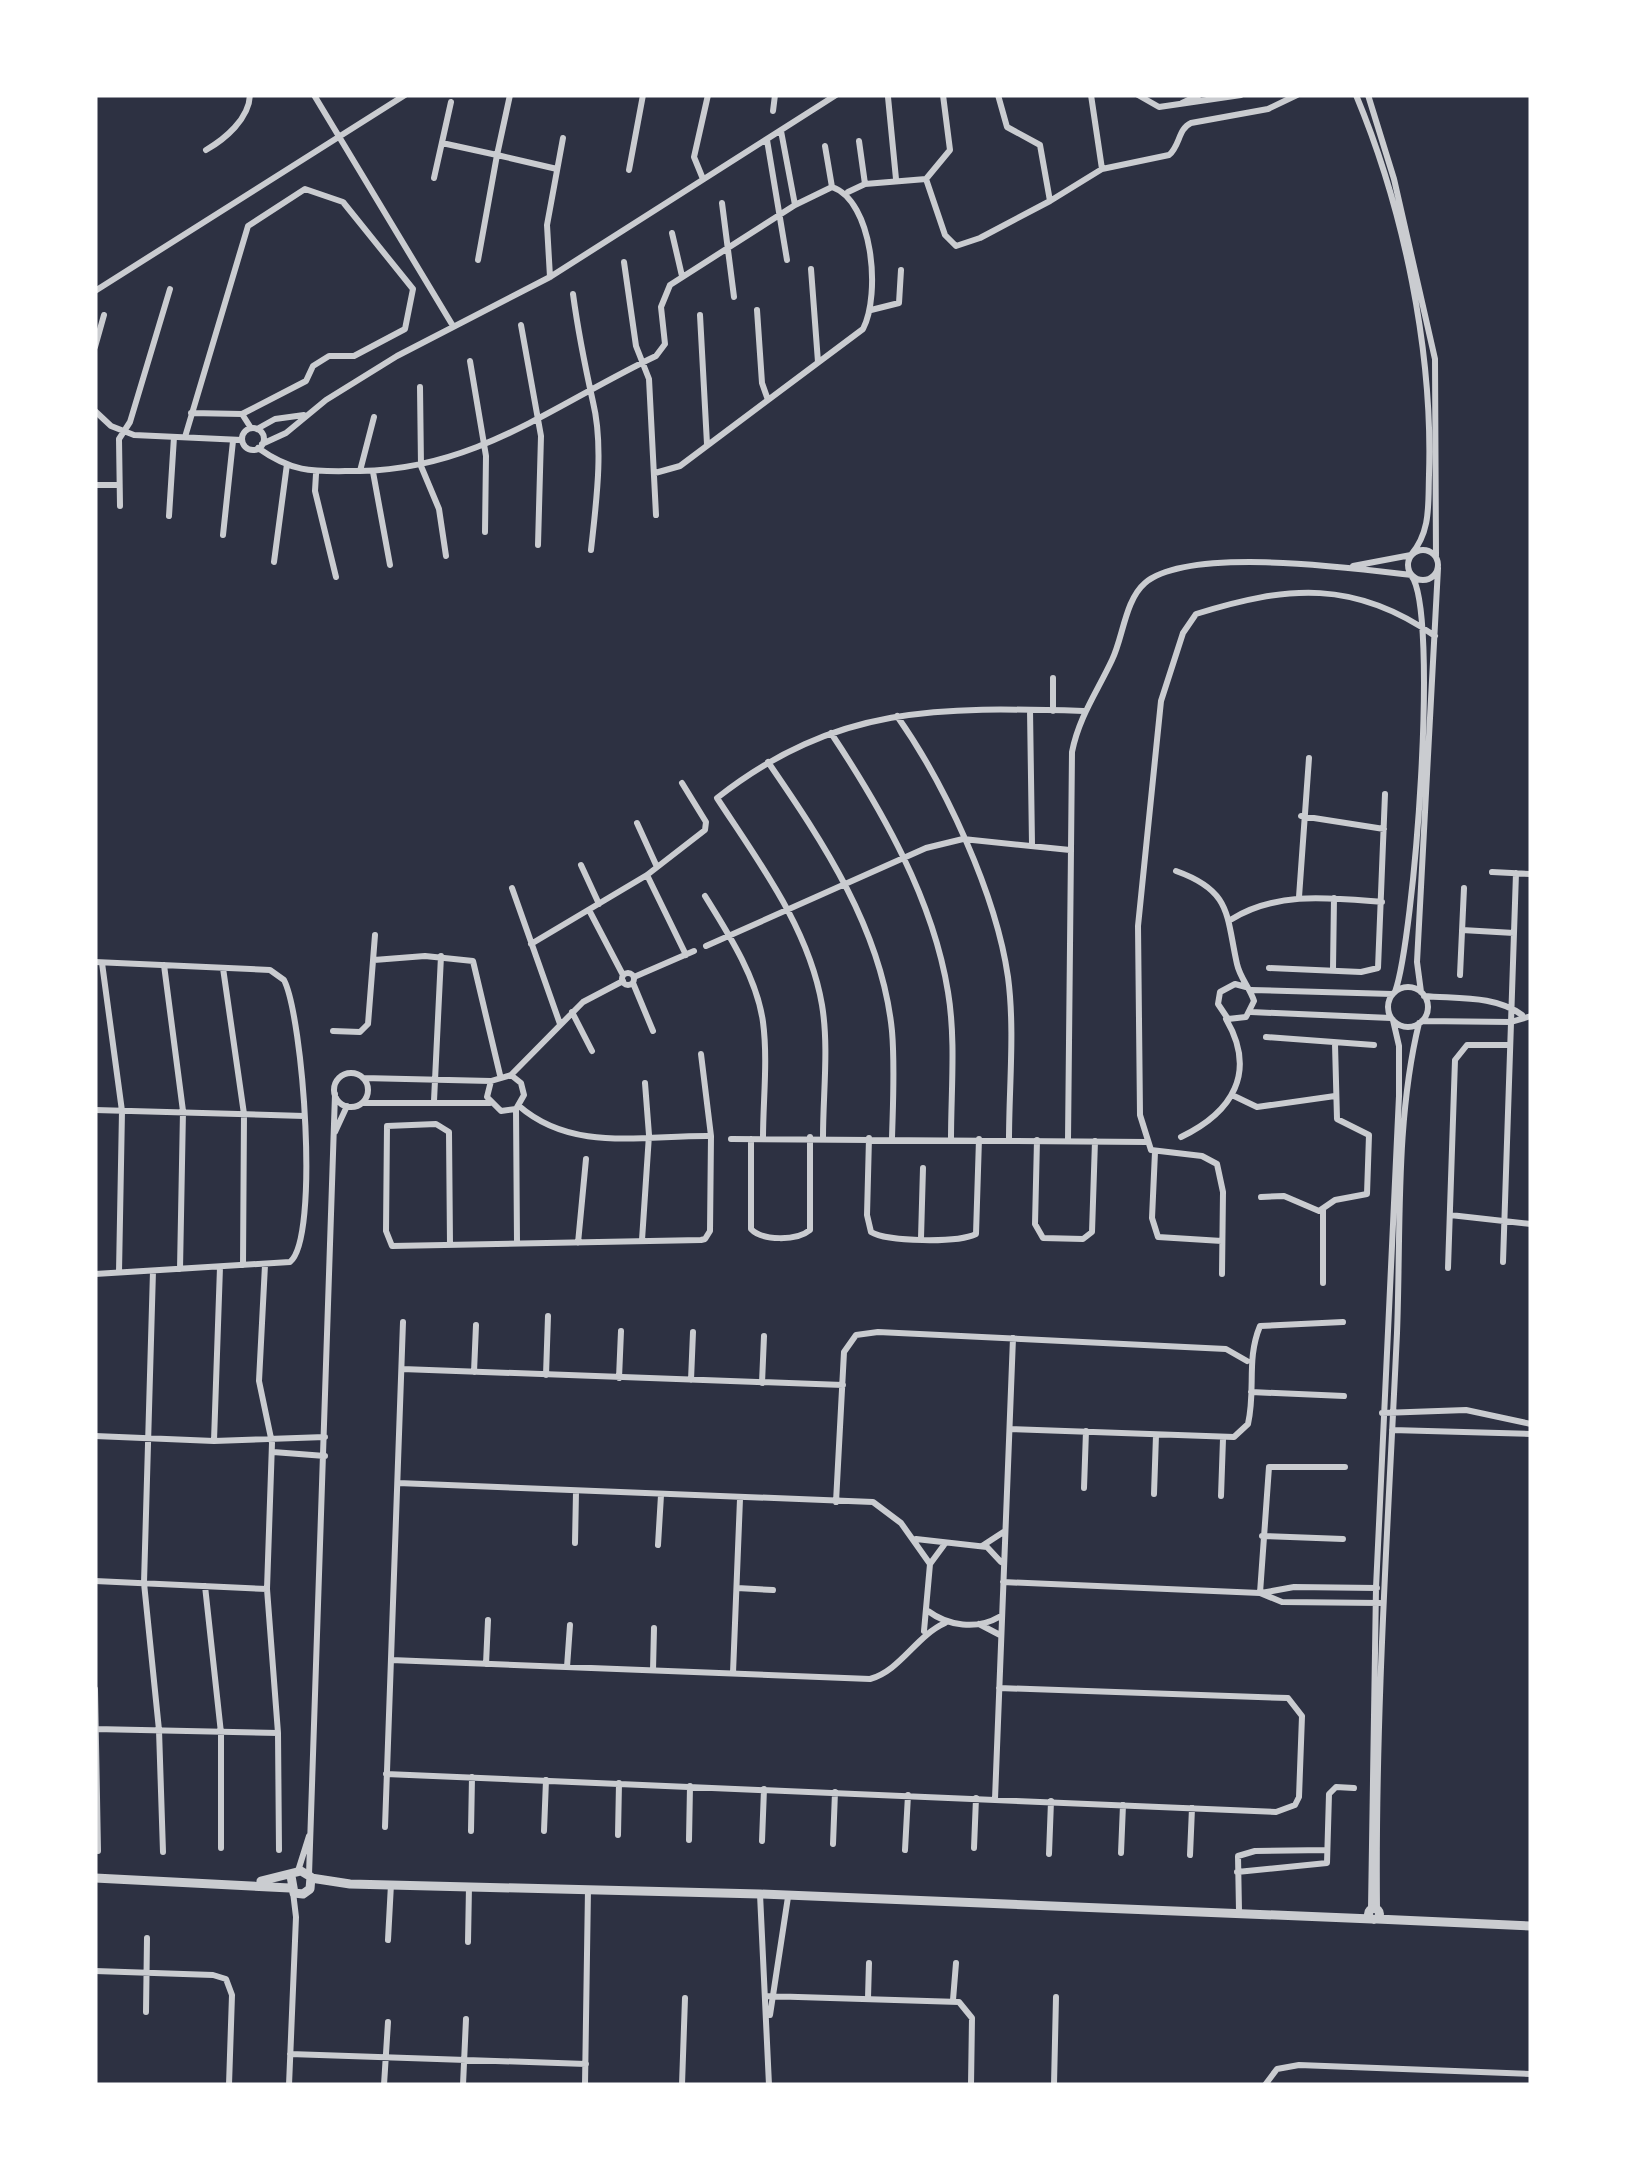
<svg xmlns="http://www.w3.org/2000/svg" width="1626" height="2180" viewBox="0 0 1626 2180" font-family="Lato,sans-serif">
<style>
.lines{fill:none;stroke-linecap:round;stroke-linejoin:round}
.minor{stroke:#caccd0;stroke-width:6}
.tertiary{stroke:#caccd0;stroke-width:9}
</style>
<rect width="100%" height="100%" fill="#2d3142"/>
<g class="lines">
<path class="minor" d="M 314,95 L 453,326
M 1091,95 L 1102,169
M 1138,95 L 1159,107 L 1241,95
M 1368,95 L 1394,179 L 1435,359 L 1436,556
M 888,97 L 896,179
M 1182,103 L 1199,95
M 773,111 L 775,95
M 781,131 L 795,205
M 767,140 L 787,260
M 859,141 L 865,184
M 442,143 L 497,155 L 510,95
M 825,146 L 832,187
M 206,150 C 225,139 249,119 250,95
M 629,170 L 643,95
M 434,178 L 451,102
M 703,179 L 694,157 L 708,95
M 926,179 L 950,150 L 943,95
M 848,192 L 865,184 L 926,179 L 945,235 L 956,246 L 980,238 L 1050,201 L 1040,145 L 1007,127 L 998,95
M 1050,201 L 1102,169 L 1169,155 C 1180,146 1178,129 1191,123 L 1268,109 L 1297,95
M 722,203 L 734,297
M 672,233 L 682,276
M 478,260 L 497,155 L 557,169
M 624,262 L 636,346 L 649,379 L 656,515
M 811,269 L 818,362
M 550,277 L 547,225 L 563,138
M 95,291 L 405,95
M 573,294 C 578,331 585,366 593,402 C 604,447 596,504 591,550
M 757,310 L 762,383 L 768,400
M 871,310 L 899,303 L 901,270
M 700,315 L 707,444
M 521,325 L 541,436 L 538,545
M 95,347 L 104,315
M 470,361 L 486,456 L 485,532
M 420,387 L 421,466 L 439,509 L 446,556
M 95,411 L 111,426 L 134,435 L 242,440
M 191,413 L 242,414 L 251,428
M242 439a11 11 0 1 1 22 0a11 11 0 1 1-22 0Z
M 257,429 L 275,419 L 304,415
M 185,437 L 248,226 L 305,189 L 343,202 L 413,289 L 405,329 L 354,356 L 329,356 L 313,366 L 306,381 L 242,414
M 262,444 L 286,433 L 326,400 L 397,356 L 550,277 L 836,95
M 258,448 C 296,475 317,471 360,471 C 477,469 555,404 656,356 L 665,344 L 661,307 L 670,285 L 795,205 L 832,187 C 873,201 881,294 863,329 L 680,466 L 655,473
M 360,471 L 374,417
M 373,472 L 390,565
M 316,474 L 315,491 L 336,577
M 95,485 L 118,485
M 120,506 L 119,439 L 130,422 L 170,289
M 169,516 L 174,437
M 223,535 L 233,441
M1408 565a15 15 0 1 1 30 0a15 15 0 1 1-30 0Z
M 274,562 L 287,464
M 1353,566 L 1411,555 C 1431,531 1428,505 1429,475 C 1433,351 1404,210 1356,95
M 1030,710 L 1032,844
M 1053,711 L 1053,678
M 897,716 C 945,784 996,894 1008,977 C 1015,1030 1009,1086 1009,1140
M 831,733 C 882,810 933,899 948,992 C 956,1040 951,1091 951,1139
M 768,762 C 823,842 882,930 892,1031 C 895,1066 893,1102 892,1138
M 1301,816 L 1384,829
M 637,823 L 657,867
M 581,865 L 599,904
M 1176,871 C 1232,891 1226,915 1237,964 C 1240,978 1250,988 1254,1001 L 1246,1017 L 1228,1019 L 1218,1004 L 1220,992 L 1235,984 L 1246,987
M 1492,872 L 1531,874
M 647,875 L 686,955
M 512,888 L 560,1024
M 705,896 C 728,933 757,978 763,1022 C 768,1060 763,1101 763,1138
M 1299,897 L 1309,758
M 589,910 L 623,975
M 1232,919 C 1277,891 1331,898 1382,902
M 1462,930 L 1514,933
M 531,944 L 647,875 L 705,830 L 706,822 L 682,783
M 706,946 L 926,848 L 963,839 L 1070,850
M 374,960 L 425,956 L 473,961 L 500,1075
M 95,962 L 270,970 L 284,980 C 303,1017 320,1238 290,1262 L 95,1274
M 102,963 L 122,1111 L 119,1272
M 164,965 L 183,1111 L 180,1269
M 223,968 L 244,1114 L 243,1265
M 1269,968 L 1361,972 L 1378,968 L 1385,794
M 1333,969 L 1334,898
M622 979a6 6 0 1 1 12 0a6 6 0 1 1-12 0Z
M 1460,975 L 1464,888
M 634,977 L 694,951
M 633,983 L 653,1031
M1388 1007a20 20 0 1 1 40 0a20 20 0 1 1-40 0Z
M 1251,990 L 1392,994
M 1421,992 L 1417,962 L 1438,568
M 1424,996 C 1456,999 1495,995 1522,1015
M 572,1012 L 592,1051
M 1251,1012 L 1391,1018
M 1422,1021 L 1511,1022 L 1531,1016
M 333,1031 L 360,1032 L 368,1024 L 375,935
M 1266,1037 L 1374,1045
M334 1090a17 17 0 1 1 34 0a17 17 0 1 1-34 0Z
M 511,1075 L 521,1083 L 524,1095 L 516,1109 L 501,1111 L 487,1097 L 491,1081 L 511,1075 L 583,1002 L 623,981
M 363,1078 L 491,1081
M 1232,1095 L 1257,1107 L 1335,1096
M 434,1101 L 441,956
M 362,1103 L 490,1103
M 519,1106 C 573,1153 644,1135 711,1136
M 516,1109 L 517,1243
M 95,1110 L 304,1116
M 335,1132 L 347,1106
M 823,1137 C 823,1094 829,1047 822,1005 C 809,928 758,861 717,798 C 837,704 940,707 1084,711
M 1181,1137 C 1233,1112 1257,1072 1226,1019
M 869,1138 L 867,1215 L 871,1232 C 887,1242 958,1243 976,1234 L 979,1139
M 731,1139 L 1147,1142
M 751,1139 L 751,1229 C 762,1241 797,1241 810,1230 L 810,1137
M 1037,1140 L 1035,1224 L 1043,1238 L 1083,1239 L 1092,1232 L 1095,1141
M 1068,1140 L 1072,752 C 1079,717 1097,692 1112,660 C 1123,638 1125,600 1145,583 C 1189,546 1353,568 1411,575 C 1440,611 1414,940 1395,992
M 1155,1152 L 1152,1218 L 1158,1237 L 1222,1241
M 1261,1197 L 1284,1196 L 1319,1211 L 1335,1200 L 1367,1194 L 1369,1135 L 1337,1119 L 1335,1044
M 1450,1215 L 1531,1224
M 921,1238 L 923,1168
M 642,1240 L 649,1135 L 645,1083
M 578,1243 L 586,1159
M 450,1245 L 449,1132 L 436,1124 L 387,1126 L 386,1231 L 392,1246 L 701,1240 L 705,1239 L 710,1231 L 711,1136 L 701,1054
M 1503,1262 L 1516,873
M 265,1265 L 259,1381 L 272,1443 L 267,1589 L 278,1733 L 279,1850
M 1448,1268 L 1455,1060 L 1467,1045 L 1510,1045
M 153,1271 L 144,1583 L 159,1730 L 163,1852
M 1222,1274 L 1223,1192 L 1217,1164 L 1202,1156 L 1151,1150 L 1140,1115 L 1138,926 L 1161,701 L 1183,633 L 1196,614 C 1288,585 1355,580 1435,636
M 1323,1283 L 1323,1210
M 402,1369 L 843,1385
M 474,1372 L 476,1325
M 546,1375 L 548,1316
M 619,1378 L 621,1331
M 691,1380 L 693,1332
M 762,1383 L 764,1336
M 1251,1392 L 1344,1396
M 1382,1413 L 1466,1410 L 1531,1424
M 1010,1429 L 1234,1437 L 1248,1424 C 1256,1389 1246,1360 1260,1326 L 1343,1322
M 1392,1430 L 1531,1434
M 95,1436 L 214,1441 L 325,1437
M 214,1441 L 220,1267
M 273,1452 L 325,1456
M 398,1483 L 873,1502 L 901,1523 L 930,1564
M 1084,1488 L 1086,1431
M 1154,1494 L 1156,1435
M 1221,1496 L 1223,1439
M 836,1502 L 844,1352 L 856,1335 L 878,1332 L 1226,1349 L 1247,1361
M 1262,1536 L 1343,1539
M 916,1539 L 987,1547 L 1001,1562
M 575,1543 L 576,1492
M 658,1545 L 661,1495
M 982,1546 L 1005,1531
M 95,1581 L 267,1589
M 1003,1582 L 1260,1593 L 1282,1602 L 1380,1603
M 205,1586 L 221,1733 L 221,1848
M 737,1588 L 773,1590
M 1260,1593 L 1269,1467 L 1345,1467
M 1261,1593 L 1294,1587 L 1377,1588
M 928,1611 C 948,1626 977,1630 999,1617
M 979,1624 L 1000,1635
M 924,1631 L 930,1564 L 944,1545
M 391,1660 L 870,1679 C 900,1671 916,1636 945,1623
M 486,1664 L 488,1620
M 567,1667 L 570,1625
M 653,1670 L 654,1628
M 733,1673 L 740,1499
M 95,1689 L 98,1851
M 95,1729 L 278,1733
M 386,1774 L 1276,1812 L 1295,1805 L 1299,1797 L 1302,1716 L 1288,1698 L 999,1688
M 995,1799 L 1013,1338
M 385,1827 L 403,1322
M 471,1831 L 472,1777
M 544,1831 L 546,1780
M 618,1835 L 619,1783
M 689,1840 L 690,1786
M 762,1841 L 764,1789
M 833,1844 L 835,1792
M 974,1848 L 976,1798
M 905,1850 L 908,1795
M 1121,1853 L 1123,1805
M 1049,1854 L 1051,1801
M 1190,1855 L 1192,1808
M 298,1871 L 309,1836
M 1237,1872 L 1327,1863 L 1329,1794 L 1336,1787 L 1354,1788
M 309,1875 L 335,1094
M 760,1894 L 769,2085
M 1371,1909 L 1376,1588 L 1399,1096 L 1399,1046 L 1393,1020
M 1377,1909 C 1375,1717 1388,1524 1397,1333 C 1401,1232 1395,1121 1419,1023
M 1239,1911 L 1238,1856 L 1255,1851 L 1327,1850
M 388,1940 L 391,1884
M 468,1942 L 469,1886
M 95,1971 L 213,1975 L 226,1979 L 232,1995 L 229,2085
M 766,1996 L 959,2002 L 972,2018 L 971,2085
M 868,1998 L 869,1963
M 953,2000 L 956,1963
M 146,2012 L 147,1938
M 770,2015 L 788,1897
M 290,2054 L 586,2064
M 289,2085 L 296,1917 L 293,1892
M 384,2085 L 388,2022
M 463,2085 L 466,2019
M 585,2085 L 588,1889
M 682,2085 L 685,1998
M 1054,2085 L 1056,1997
M 1265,2085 L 1277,2069 L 1299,2065 L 1531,2074"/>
<path class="tertiary" d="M 95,1878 L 290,1888
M 311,1878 L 350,1884 L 760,1894 L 1372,1919
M 261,1881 L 301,1871 L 311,1877 L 310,1889 L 303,1894 L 294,1893 L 291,1876
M1368.5 1914a5.5 5.5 0 1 1 11 0a5.5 5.5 0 1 1-11 0Z
M 1377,1919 L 1531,1926"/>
</g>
<rect width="1626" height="2180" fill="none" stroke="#ffffff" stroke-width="195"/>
</svg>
